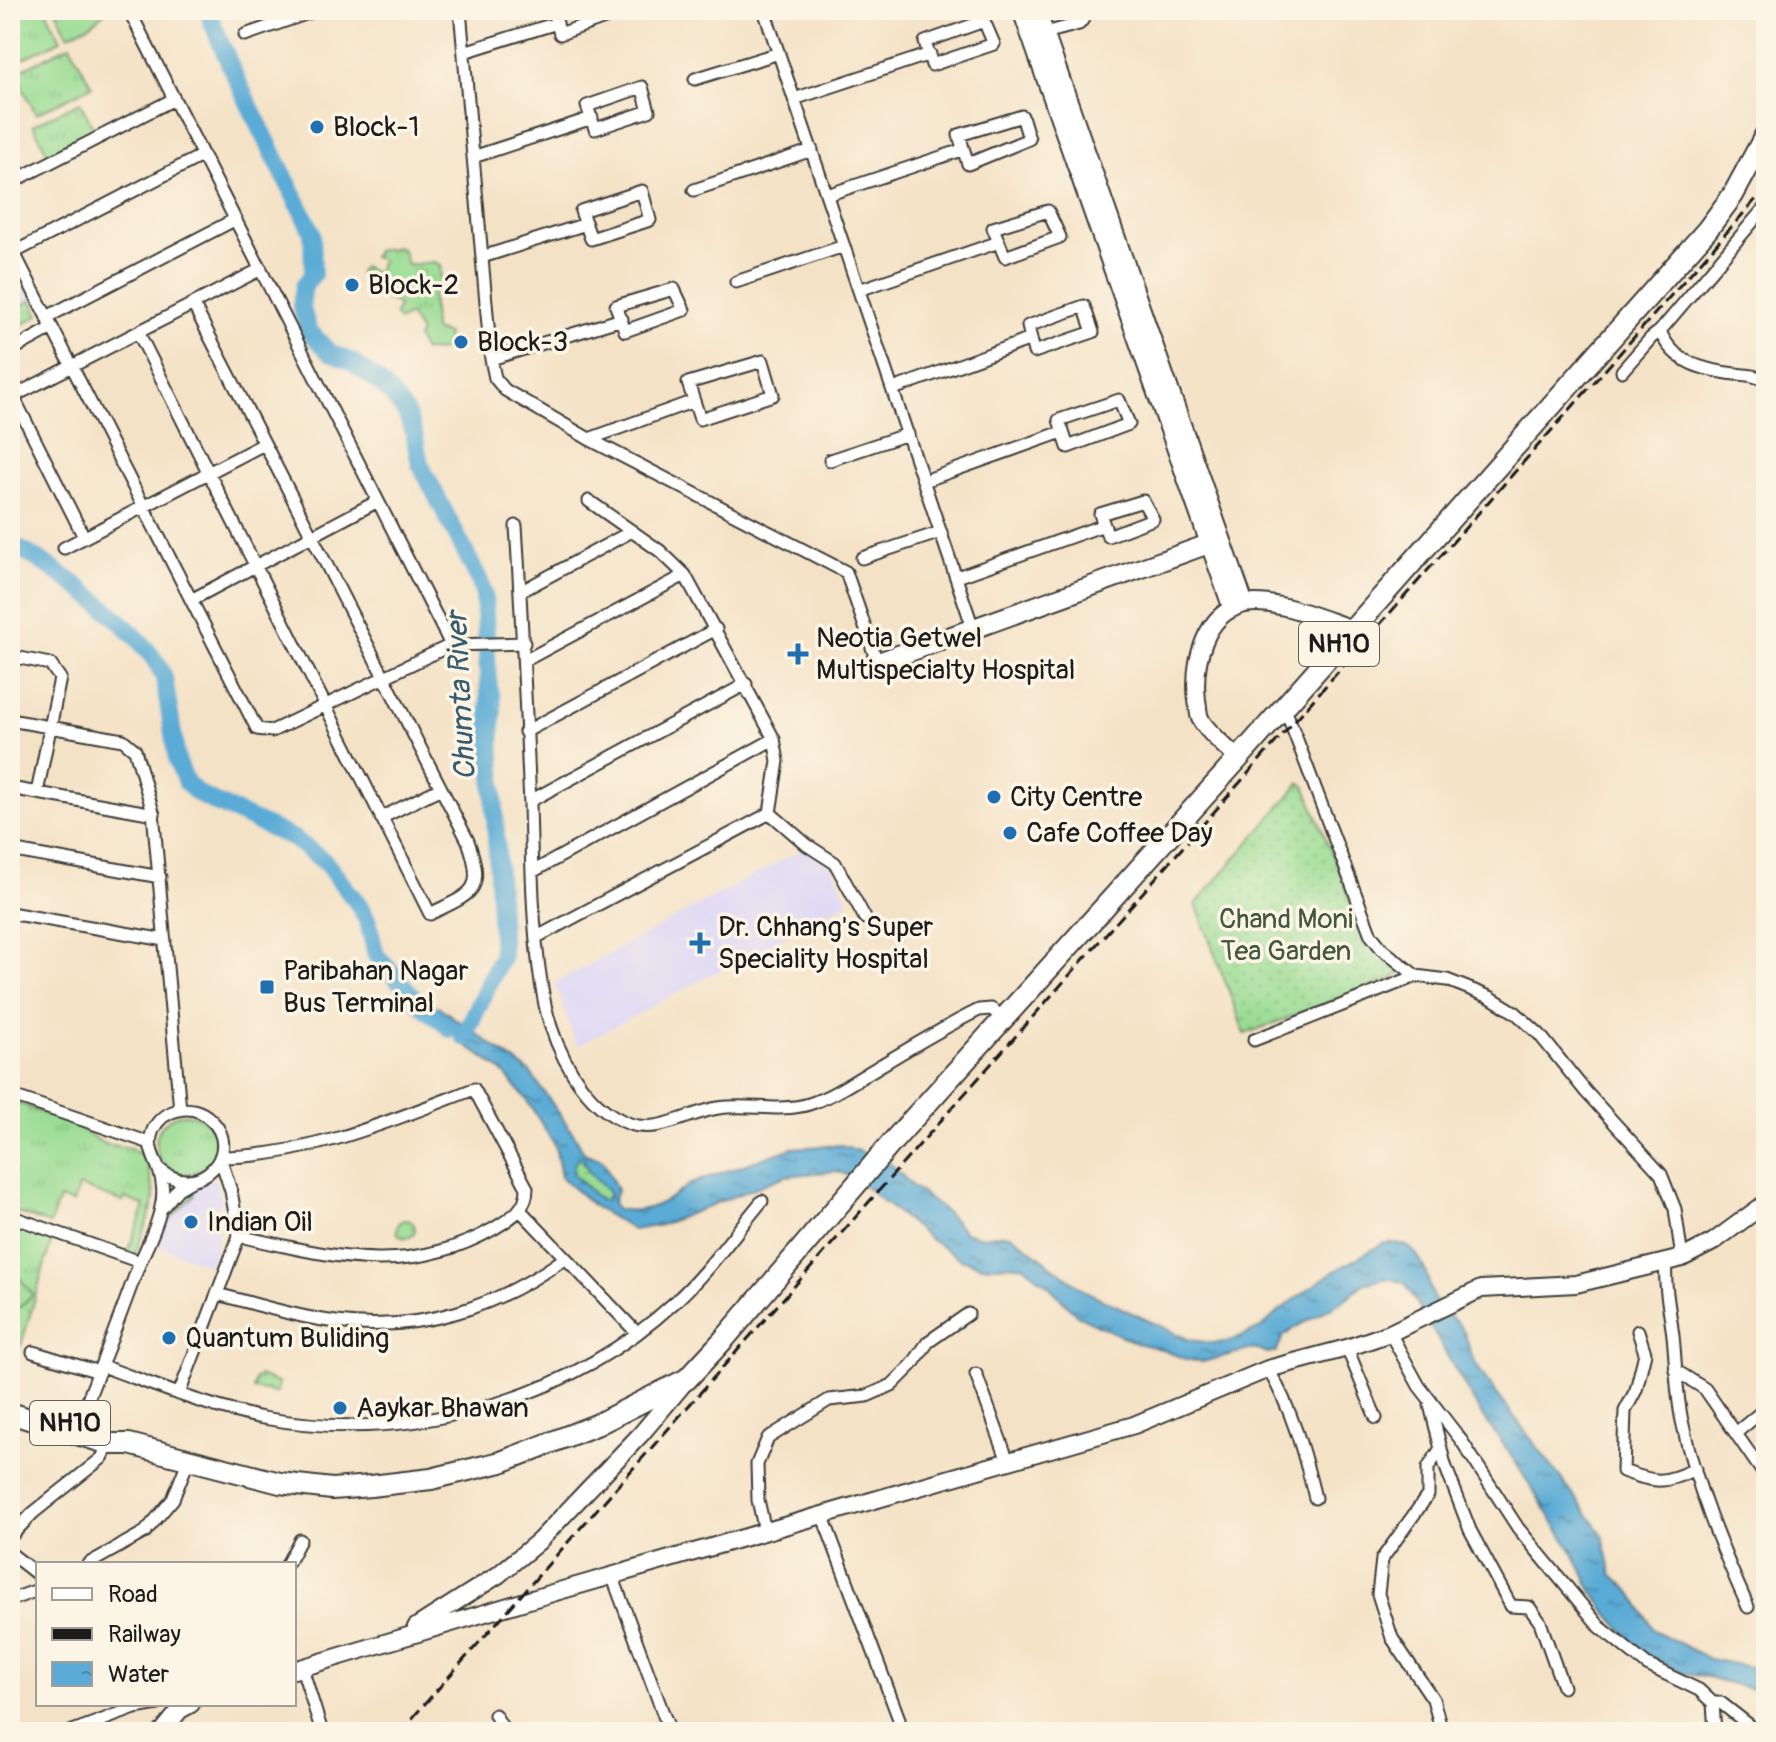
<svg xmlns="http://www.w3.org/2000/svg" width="1776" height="1742" viewBox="0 0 1776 1742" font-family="Pangolin,sans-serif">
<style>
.built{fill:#dbd6f7}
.grass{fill:url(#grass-tufts);stroke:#5a7c58;stroke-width:2}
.wetland{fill:url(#wetland-marsh);stroke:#5a7c58;stroke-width:2}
.park{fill:url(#park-crowns);stroke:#5a7c58;stroke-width:2}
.garden{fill:url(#garden-dots);stroke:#5a7c58;stroke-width:2}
.water{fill:url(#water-ripples);stroke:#3b6478;stroke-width:2;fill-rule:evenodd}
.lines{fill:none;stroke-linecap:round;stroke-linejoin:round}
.stream{stroke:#5aabd5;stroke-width:3}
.river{stroke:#5aabd5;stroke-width:18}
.street-casing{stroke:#3c3a36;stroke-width:15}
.secondary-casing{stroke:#3c3a36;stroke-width:20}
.highway-casing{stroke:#3c3a36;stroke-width:24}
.street{stroke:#fff;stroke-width:11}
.secondary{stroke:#fff;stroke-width:16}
.highway{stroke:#fff;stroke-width:20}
.rail{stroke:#1c1c1c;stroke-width:3;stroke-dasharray:12 6;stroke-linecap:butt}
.poi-dot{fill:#1f6fb2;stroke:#fcf5e5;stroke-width:3}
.labels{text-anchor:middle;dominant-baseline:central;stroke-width:7;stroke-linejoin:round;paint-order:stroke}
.shield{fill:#fcf5e5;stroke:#5f5d58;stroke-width:2}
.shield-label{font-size:26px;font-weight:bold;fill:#1c1c1c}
.poi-label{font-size:28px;fill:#1c1c1c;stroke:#fcf5e5;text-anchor:start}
.park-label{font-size:28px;fill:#425640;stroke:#fcf5e5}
.water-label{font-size:30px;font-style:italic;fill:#385c6f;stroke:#fcf5e5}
</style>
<defs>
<pattern id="grass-tufts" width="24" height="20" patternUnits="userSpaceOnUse" patternTransform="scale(2)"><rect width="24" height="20" fill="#99dc93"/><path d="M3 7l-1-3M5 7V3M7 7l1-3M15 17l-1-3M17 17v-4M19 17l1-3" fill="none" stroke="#83bc7e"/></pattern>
<pattern id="wetland-marsh" width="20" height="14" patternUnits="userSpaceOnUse" patternTransform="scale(2)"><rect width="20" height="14" fill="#99dc93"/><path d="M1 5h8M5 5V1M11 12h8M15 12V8" fill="none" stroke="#83bc7e"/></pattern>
<pattern id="park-crowns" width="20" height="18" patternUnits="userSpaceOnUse" patternTransform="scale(2)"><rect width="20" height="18" fill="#99dc93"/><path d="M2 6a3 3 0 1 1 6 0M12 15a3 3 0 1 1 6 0" fill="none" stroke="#83bc7e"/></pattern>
<pattern id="garden-dots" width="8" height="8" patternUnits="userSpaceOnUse" patternTransform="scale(2)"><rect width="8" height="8" fill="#99dc93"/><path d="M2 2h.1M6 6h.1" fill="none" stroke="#83bc7e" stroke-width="1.8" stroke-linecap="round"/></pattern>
<pattern id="water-ripples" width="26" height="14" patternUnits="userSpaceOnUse" patternTransform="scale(2)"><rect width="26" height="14" fill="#5aabd5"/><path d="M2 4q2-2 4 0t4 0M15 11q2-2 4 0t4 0" fill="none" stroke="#4a8aac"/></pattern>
</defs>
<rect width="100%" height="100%" fill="#fcf5e5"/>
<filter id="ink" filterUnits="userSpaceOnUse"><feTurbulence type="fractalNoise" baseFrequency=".0125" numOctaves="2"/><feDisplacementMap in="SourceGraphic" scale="16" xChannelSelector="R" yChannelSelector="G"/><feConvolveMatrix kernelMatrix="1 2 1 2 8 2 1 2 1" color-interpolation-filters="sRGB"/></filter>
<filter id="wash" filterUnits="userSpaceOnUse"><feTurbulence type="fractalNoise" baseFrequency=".006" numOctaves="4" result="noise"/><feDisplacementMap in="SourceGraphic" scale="32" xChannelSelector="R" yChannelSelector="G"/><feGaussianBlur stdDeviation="1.8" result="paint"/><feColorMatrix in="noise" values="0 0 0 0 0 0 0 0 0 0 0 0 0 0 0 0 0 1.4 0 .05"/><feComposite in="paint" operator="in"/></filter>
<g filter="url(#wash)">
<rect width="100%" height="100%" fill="#f4e2c6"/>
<path class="built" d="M 10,260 L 39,315 L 10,332 Z
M 803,849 L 833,868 L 848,902 L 577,1046 L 555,983 Z
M 215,1177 L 222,1203 L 214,1210 L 219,1230 L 212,1266 L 156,1246 L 166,1215 L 179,1200 L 195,1187 Z"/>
<path class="grass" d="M 29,10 L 46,10 L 61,40 L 20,60 L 10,41 L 10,20 Z
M 56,10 L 107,10 L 90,25 L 68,35 Z
M 70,45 L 92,86 L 36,114 L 15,73 Z
M 80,102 L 96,133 L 49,156 L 33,125 Z
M 397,247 L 403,250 L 407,265 L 435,262 L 440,265 L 442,287 L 432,291 L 434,330 L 447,334 L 446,350 L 424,351 L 417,339 L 420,332 L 409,315 L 399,321 L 395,315 L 399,305 L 369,290 L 374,279 L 359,273 L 362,267 L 377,272 L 382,260 L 373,257 L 376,251 Z
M 32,300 L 39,315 L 20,326 L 14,310 Z
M 10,1099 L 81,1129 L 104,1144 L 131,1148 L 142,1156 L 147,1164 L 154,1194 L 153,1205 L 135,1255 L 127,1253 L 145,1206 L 125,1198 L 123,1202 L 79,1186 L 73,1203 L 59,1199 L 50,1224 L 10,1210 Z
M156 1144a30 30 0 1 1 60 0a30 30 0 1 1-60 0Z
M 188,1189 L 194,1195 L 169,1220 L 163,1213 Z
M 10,1220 L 53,1236 L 21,1346 L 10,1330 L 10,1315 L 33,1295 L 10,1266 Z"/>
<path class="wetland" d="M 581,1157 L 589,1172 L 608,1191 L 610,1194 L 605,1200 L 600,1200 L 574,1175 L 572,1171 L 574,1163 Z"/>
<path class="park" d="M 10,1266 L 33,1295 L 10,1315 Z"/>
<path class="garden" d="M 1300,783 L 1305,786 L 1365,937 L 1401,973 L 1394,978 L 1245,1034 L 1196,904 Z
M397 1229a9 9 0 1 1 18 0a9 9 0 1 1-18 0Z
M 259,1376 L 278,1383 L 277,1393 L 253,1389 L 255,1379 Z"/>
<path class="water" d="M 439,1007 L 530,1072 L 575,1136 L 584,1153 L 603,1160 L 617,1190 L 613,1202 L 616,1209 C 646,1215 667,1202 690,1184 L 792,1148 L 842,1145 L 889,1162 L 912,1186 L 947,1213 L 965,1232 L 982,1237 L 1005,1234 L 1013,1236 L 1085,1291 L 1190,1340 L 1212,1343 L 1227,1342 L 1261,1328 L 1279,1311 L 1331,1273 L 1384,1243 C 1424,1239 1424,1274 1435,1301 C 1440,1311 1454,1318 1461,1327 C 1467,1336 1468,1347 1472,1356 C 1475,1364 1480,1371 1485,1378 L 1596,1525 L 1603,1536 L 1612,1574 L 1632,1593 L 1654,1630 L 1709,1659 L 1766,1670 L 1766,1693 L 1707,1677 L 1684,1674 L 1639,1650 L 1604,1609 L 1591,1589 L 1573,1552 L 1504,1445 L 1484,1419 L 1405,1283 L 1389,1278 L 1363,1284 L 1343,1301 L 1294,1328 L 1283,1337 L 1276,1352 L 1268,1353 L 1253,1349 L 1202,1362 L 1185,1359 L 1158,1348 L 1136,1343 L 1077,1315 L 1049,1286 L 1023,1265 L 982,1266 L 961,1259 L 931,1240 L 854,1178 L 837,1171 L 785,1176 L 661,1225 L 633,1230 L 595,1207 L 561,1177 L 555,1145 L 526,1099 L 502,1071 L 427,1017 ZM 579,1158 L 583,1159 L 589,1172 L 608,1191 L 609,1194 L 605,1200 L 600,1200 L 574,1175 L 573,1166 Z"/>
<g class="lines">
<path class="stream" d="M 489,671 C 509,704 496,722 499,755 C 499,762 501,768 501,775 L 492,788"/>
<path class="river" d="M 207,10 L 233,72 L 312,232 L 313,274 L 304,286 L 301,306 L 309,331 L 329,352 L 352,362 L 376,380 L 391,394 L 406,413 L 414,434 L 420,464 L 479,579 L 484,595 L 502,955 L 464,1037
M 10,544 C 56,566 144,630 164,677 L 177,760 L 186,782 L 197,793 L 216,803 L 294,839 L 325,862 L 359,905 L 368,922 L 376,955 L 418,1002 L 451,1029"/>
</g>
</g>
<g filter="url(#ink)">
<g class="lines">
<defs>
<path id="street" d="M 129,10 L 451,645
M 460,10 L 491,359 L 495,378 L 505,390 L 589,439 L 846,572 L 876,659
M 553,10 L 560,34 L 616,14 L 614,10
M 764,10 L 974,631
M 1040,18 L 1061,10
M 984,21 L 994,44 L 932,65 L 925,42 Z
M 1045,33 L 1079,24 L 1083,19 L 1082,10
M 245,35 L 317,10
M 464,52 L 557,23
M 695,79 L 779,53
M 642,87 L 649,111 L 595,129 L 587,106 Z
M 794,99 L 930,54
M 1022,116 L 1029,139 L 968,164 L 959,135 Z
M 473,157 L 592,118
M 10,183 L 174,99
M 694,190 L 812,150
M 642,191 L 650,220 L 591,239 L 581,211 Z
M 827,195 L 962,150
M 1048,211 L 1060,237 L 1005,257 L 993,228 Z
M 10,245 L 257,729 L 272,731 L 451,645 L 524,643
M 11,254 L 203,155
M 482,257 L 586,224
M 736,282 L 844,246
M 674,289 L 684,310 L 625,331 L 616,306 Z
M 859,290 L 999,242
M 1084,306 L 1093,332 L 1034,352 L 1028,326 Z
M 47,317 L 236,219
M 1660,331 C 1673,363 1703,370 1735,374 C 1746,375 1756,375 1766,381
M 138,332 L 430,914 C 472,893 486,892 468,841 L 193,304
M 10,351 L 52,328
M 491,359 L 622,319
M 763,361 L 773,395 L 700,419 L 688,383 Z
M 1622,371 L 1651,338 L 1660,331 L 1766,206
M 893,389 L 1031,339
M 13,396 L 84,537
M 10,398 L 261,269
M 1119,400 L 1129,424 L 1068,447 L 1059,420 Z
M 589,439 L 694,401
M 830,460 L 908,434
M 924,481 L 1062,432
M 589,501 L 660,551 L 685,575 L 774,739 L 778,761 L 770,813
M 1143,501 L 1153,519 L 1108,536 L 1100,514 Z
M 516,526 C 522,619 526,712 530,805 C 532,871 532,940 545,1005 C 555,1050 583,1107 630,1124 C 658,1134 691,1112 718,1108 C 748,1103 780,1113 809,1104 C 831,1097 853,1082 873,1070 C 908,1049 942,1028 979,1010 L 991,1009 L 1005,1018
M 1215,538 L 871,661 L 874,668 L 906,657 L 1216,545
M 64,548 L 264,444
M 862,558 L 941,532
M 957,577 L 1104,525
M 520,592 L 632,531
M 191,600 L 378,501
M 10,656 L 50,664 L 60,678 L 37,793
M 524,661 L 685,575
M 1284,706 L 1371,935 L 1382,949 L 1416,976 L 1447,980 L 1490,997 L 1516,1013 L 1539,1034 L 1586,1092 L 1661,1174 L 1675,1209 L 1682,1258
M 10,720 L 123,740 L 135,750 L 153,812 L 180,1110
M 525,732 L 716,629
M 10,788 L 154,814
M 530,801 L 746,684
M 770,813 L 807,845 L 835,863 L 865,918
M 381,818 L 439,789
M 10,850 L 160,877
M 532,872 L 774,739
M 10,913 L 165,940
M 537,937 L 770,813
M 1254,1040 L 1416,976
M 10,1095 L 150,1143
M 162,1208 L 178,1189 L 190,1182
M 520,1210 L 637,1333
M 10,1216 L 140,1262
M 1666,1262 C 1664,1288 1670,1310 1673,1336 C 1676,1364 1676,1393 1682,1421 C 1696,1487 1721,1547 1748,1607
M 217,1294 C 256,1304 296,1317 336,1322 C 419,1333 498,1307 565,1258
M 1638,1331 L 1645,1353 L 1636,1390 L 1625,1411 L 1623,1471 C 1656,1483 1664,1484 1695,1469
M 1390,1333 L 1419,1386 L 1461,1440 L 1518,1528 L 1600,1627 L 1647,1665 L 1699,1690 L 1713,1703
M 1347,1348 L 1376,1418
M 33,1352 L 99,1372
M 102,1366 C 155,1385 207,1407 263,1418 C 408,1444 566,1403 675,1302 C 707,1273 734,1234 762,1201
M 1268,1369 C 1292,1409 1304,1453 1315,1498
M 1675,1370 L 1705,1389 L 1766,1477
M 976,1374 L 1008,1461
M 179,1394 L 239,1236 L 231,1191 L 220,1157 C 308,1157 393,1120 474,1089 L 527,1188 C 527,1209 511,1218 495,1228 C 408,1279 330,1256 239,1236
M 1430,1405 L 1445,1465 L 1470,1530 L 1511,1606 L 1529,1607 L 1540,1622 L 1563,1687
M 78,1425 C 98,1374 118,1322 137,1270 C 145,1249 157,1229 161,1207 C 164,1196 163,1181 159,1170 C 154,1156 146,1146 153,1130 C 163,1108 193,1102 210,1119 C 246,1151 198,1203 159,1169
M 1737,1432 L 1766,1408
M 1441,1448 L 1428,1468 L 1428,1495 L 1382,1559 L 1378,1594 L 1392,1638 L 1433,1699 L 1442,1732
M 822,1514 L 899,1719
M 765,1531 L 758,1500 L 757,1464 L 768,1438 L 829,1400 L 867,1396 L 892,1385 L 912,1365 L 928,1342 L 968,1314
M 10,1537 L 33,1513 L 102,1458 L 109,1444
M 10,1553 L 38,1575
M 88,1564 L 145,1532 L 173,1499 L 188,1461
M 287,1564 L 300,1540
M 612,1575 L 670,1732
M 10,1600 L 38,1590
M 302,1668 L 322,1732
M 495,1715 L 505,1732
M 70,1732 L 135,1708 L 158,1704
M 656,1732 L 669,1727
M 1715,1732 L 1713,1703 L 1721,1703 L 1758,1732"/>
<path id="secondary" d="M 1021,10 L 1232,609
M 1037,10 L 1245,604
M 1238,759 C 1228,749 1204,729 1200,718 C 1198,713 1198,705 1197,700 C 1193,665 1203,613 1245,604 C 1275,598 1324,620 1353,629
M 416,1627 L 498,1575 L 539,1541 L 641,1434 L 684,1383
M 294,1670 L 559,1591 L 1134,1425 L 1268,1369 L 1347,1348 L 1390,1333 L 1481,1289 L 1576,1284 L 1682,1258 L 1713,1242 L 1766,1203
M 162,1732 L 180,1710 L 191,1704"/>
<path id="highway" d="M 10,1413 L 109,1444 L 129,1444 L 280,1483 L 332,1489 L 371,1486 L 431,1479 L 501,1462 L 596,1425 L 687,1379 L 726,1337 L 894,1140 L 1238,759 L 1707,230 L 1733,195 L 1766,134"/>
</defs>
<use href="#street" class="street-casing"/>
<use href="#secondary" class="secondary-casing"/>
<use href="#highway" class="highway-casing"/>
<use href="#street" class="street"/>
<use href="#secondary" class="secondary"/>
<use href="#highway" class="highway"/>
<path class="rail" d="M 400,1732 L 1766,188"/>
</g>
</g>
<g class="poi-dot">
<circle cx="317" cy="127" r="8"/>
<circle cx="352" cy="285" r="8"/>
<circle cx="461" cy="342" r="8"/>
<path d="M794 642h8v8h8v8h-8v8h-8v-8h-8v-8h8z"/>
<circle cx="994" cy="797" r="8"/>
<circle cx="1010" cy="833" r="8"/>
<path d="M696 931h8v8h8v8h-8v8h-8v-8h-8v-8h8z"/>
<rect x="259" y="979" width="16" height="16" rx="4"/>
<circle cx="191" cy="1222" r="8"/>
<circle cx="169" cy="1338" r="8"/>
<circle cx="340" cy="1408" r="8"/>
</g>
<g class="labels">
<g class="shield">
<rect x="1299" y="622" width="80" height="44" rx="6"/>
<rect x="30" y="1401" width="80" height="44" rx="6"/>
</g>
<g class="shield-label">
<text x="1339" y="644">NH10</text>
<text x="70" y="1423">NH10</text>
</g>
<g class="poi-label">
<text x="333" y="127">Block-1</text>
<text x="368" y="285">Block-2</text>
<text x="477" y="342">Block-3</text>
<text x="816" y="638">Neotia Getwel<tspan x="816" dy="32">Multispecialty Hospital</tspan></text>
<text x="1010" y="797">City Centre</text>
<text x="1026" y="833">Cafe Coffee Day</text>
<text x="718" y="927">Dr. Chhang's Super<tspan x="718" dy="32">Speciality Hospital</tspan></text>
<text x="283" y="971">Paribahan Nagar<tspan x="283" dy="32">Bus Terminal</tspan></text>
<text x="207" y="1222">Indian Oil</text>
<text x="185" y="1338">Quantum Buliding</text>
<text x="356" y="1408">Aaykar Bhawan</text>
</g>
<g class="park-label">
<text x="1286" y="919">Chand Moni<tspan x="1286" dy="32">Tea Garden</tspan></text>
</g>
<g class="water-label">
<text transform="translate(461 696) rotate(-93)">Chumta River</text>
</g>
</g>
<rect width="1776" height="1742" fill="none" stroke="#fcf5e5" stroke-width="40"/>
<rect x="36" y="1562" width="260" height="144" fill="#fcf5e5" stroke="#a29e95" stroke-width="2"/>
<rect x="52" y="1588" width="40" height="12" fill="#ffffff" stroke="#a29e95" stroke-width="2"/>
<text x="108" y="1602" font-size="24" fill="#1c1c1c">Road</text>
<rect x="52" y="1628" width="40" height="12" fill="#1c1c1c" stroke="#a29e95" stroke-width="2"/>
<text x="108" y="1642" font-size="24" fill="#1c1c1c">Railway</text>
<rect x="52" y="1662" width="40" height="24" fill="url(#water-ripples)" stroke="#a29e95" stroke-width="2"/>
<text x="108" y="1682" font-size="24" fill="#1c1c1c">Water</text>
</svg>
